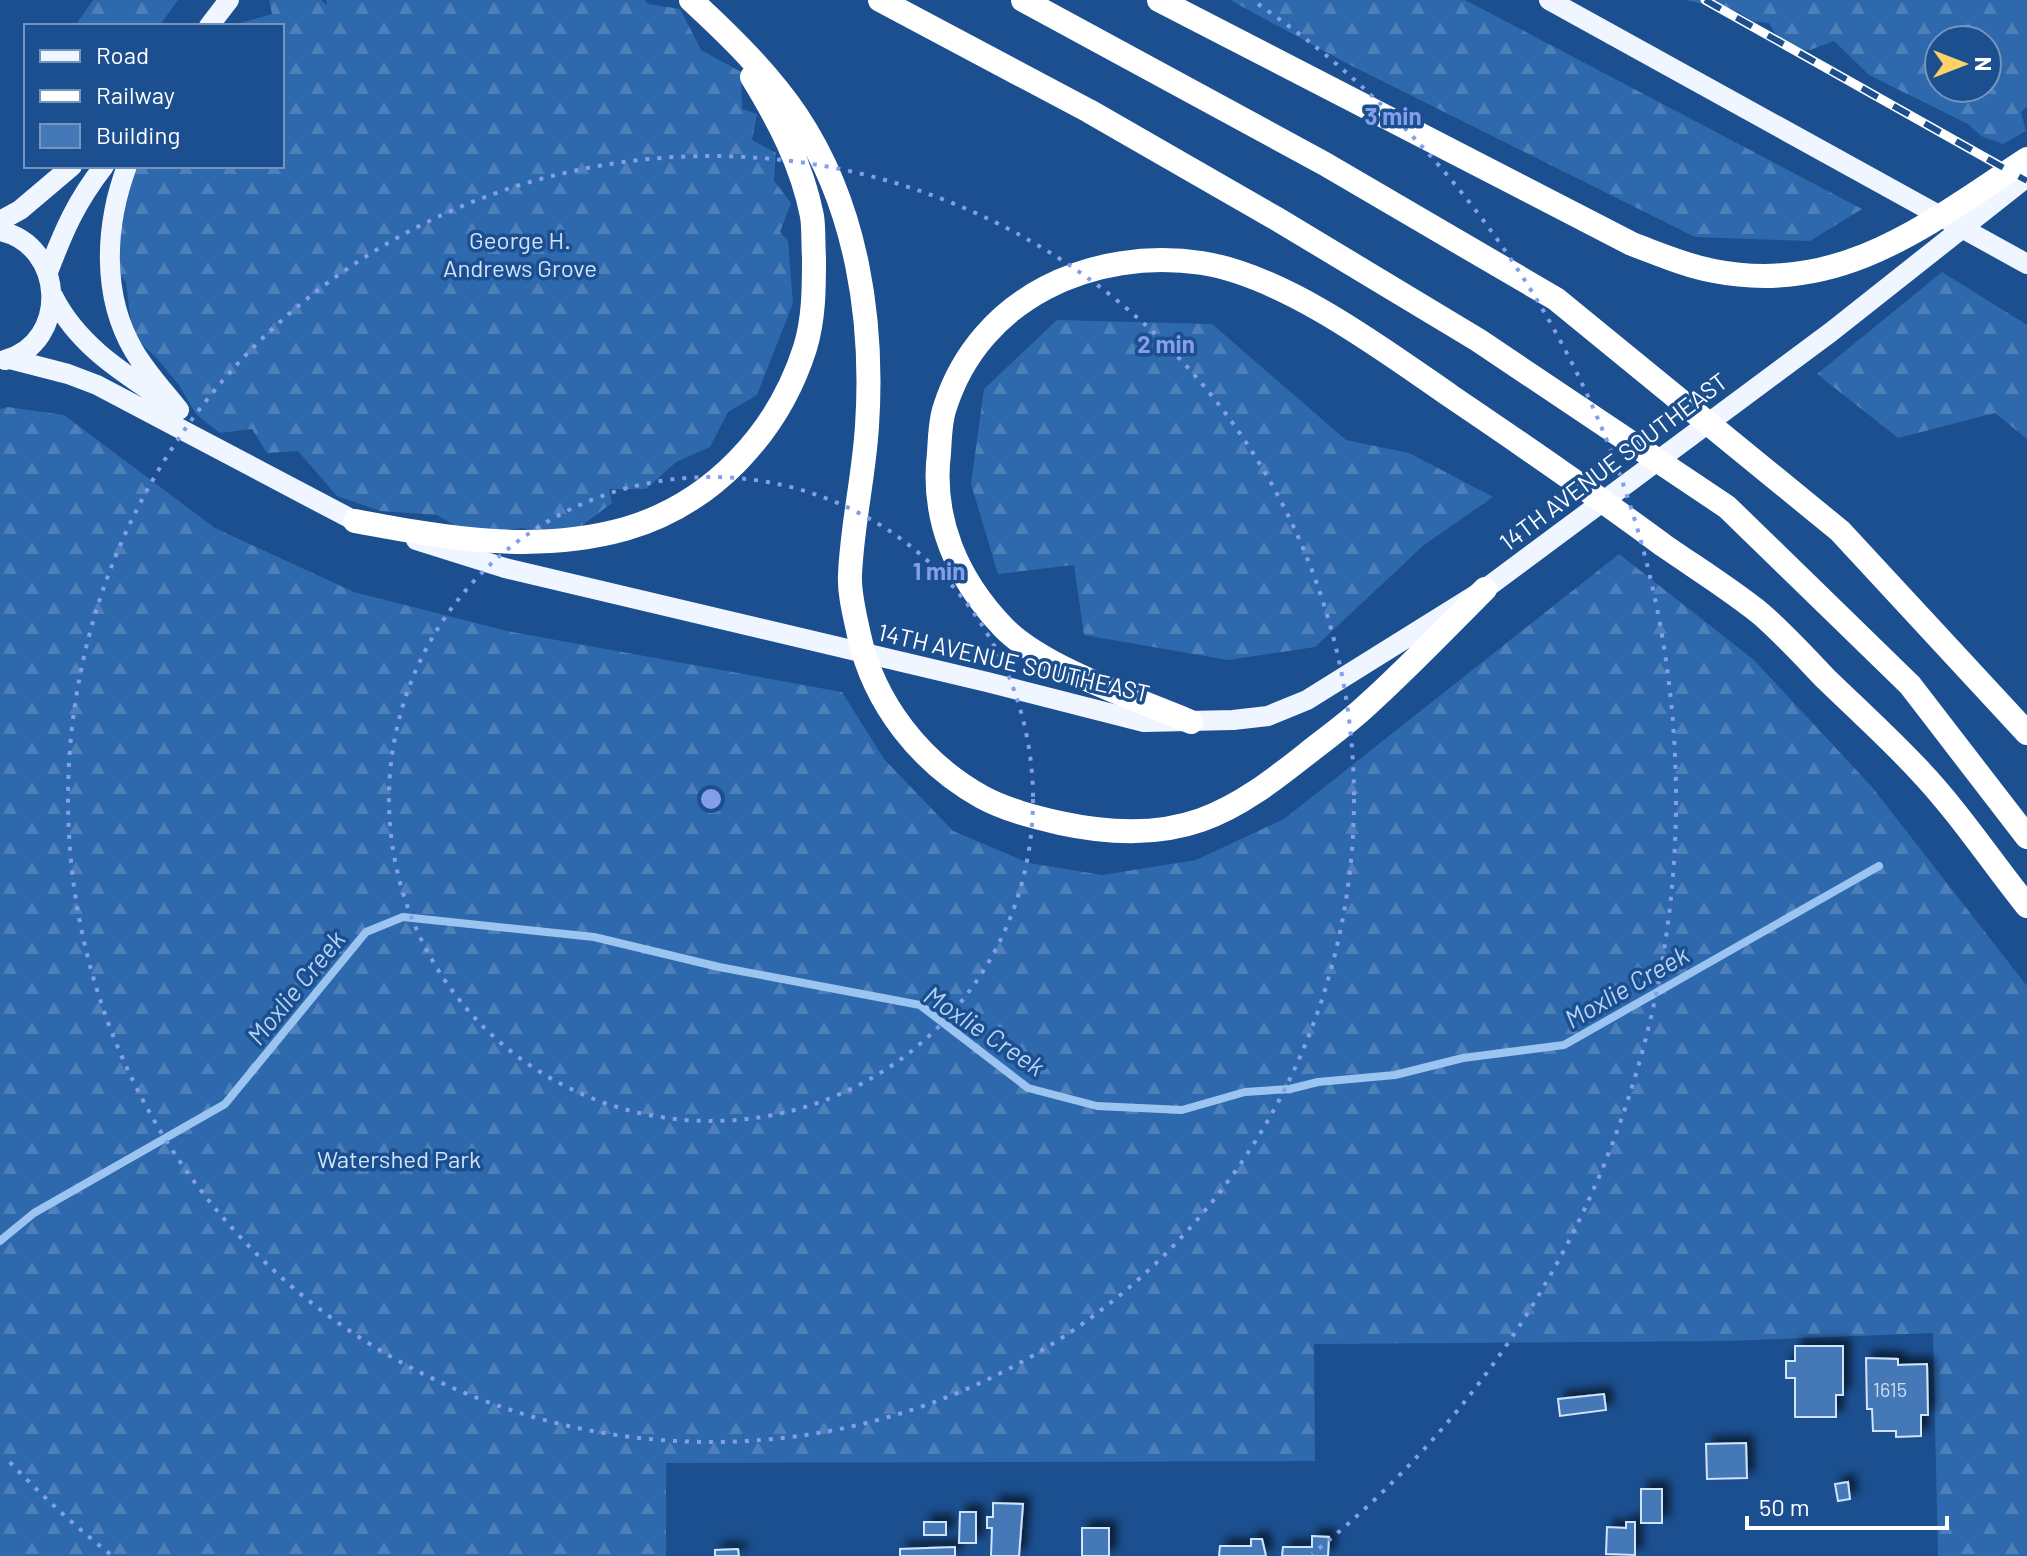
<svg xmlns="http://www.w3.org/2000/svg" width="2027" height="1556" viewBox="0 0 2027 1556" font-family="Barlow,sans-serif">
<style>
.forest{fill:url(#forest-firs);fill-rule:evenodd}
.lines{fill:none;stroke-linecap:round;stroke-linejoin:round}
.stream{stroke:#9cc4f0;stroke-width:8}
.building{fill:#4478b7;stroke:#cfe3fa;stroke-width:2;filter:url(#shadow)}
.major{stroke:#f0f6ff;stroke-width:20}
.highway{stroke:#fff;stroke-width:24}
.rail-casing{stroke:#fff;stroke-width:9}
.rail{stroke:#1b4f8f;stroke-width:6;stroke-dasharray:18;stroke-linecap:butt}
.ring{fill:none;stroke:#839eea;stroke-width:4;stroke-dasharray:4 8}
.labels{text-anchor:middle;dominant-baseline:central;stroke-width:7;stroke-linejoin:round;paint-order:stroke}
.number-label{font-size:20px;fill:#d0dded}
.park-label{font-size:24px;fill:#cfe3fa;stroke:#1b4f8f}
.street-label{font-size:24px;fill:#fff;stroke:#1b4f8f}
.water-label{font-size:26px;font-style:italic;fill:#b5d3f5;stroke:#1b4f8f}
.centre{fill:#839eea;stroke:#1b4f8f;stroke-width:4}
.ring-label{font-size:24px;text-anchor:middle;font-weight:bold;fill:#839eea;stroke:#1b4f8f;stroke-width:7;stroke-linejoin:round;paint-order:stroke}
</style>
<defs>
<pattern id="forest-firs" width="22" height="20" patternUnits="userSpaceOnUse" patternTransform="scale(2)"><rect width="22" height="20" fill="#2e69ad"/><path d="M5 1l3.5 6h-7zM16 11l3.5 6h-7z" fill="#4d80b9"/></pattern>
<filter id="shadow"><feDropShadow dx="7" dy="-7" stdDeviation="4" flood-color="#0009"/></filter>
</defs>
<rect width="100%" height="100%" fill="#1b4f8f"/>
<path class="forest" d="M 93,0 L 178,0 L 159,26 L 75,26 Z
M 269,0 L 321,0 L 327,5 L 326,0 L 645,0 L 648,4 L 680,9 L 701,50 L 741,72 L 742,109 L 757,114 L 752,140 L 776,153 L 774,181 L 791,203 L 780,232 L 788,241 L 793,303 L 757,395 L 728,412 L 710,447 L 676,462 L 646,489 L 609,489 L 612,503 L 568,536 L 521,528 L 471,535 L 437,515 L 381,511 L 337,496 L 298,451 L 267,453 L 252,429 L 220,433 L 196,414 L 179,385 L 155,356 L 138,341 L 131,323 L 126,282 L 116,271 L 104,219 L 107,193 L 125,188 L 136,166 L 282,166 L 282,26 L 230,26 L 272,14 Z
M 1230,0 L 1465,0 L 1862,209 L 1810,241 L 1695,237 L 1350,65 Z
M 1686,0 L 2027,0 L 2027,107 L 2021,112 L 2026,131 L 2003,144 L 1981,136 L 1968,124 L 1869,75 L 1834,41 L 1810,50 L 1784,48 L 1769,23 L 1753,21 L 1738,12 ZM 1939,40 L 1987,40 L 1987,88 L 1939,88 Z
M 1942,272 L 2027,325 L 2027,439 L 1995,413 L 1898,438 L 1817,374 Z
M 1057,320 L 1212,324 L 1346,440 L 1409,453 L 1493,497 L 1424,545 L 1315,647 L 1228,660 L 1084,635 L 1074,565 L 998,574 L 971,484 L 984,389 Z
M 8,407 L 64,415 L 215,528 L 354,592 L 507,631 L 842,692 L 884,759 L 953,831 L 1029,863 L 1102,875 L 1196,860 L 1284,819 L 1619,554 L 1754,660 L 1872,787 L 2027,986 L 2027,1556 L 1938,1556 L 1933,1333 L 1729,1341 L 1314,1344 L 1315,1461 L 666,1463 L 666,1556 L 0,1556 L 0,409 Z"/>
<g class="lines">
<path class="stream" d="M 0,1241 L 34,1213 L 225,1104 L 366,932 L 403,917 L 594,937 L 719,967 L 920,1005 L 1028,1088 L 1097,1106 L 1182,1110 L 1245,1092 L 1290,1089 L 1318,1082 L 1395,1075 L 1463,1058 L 1564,1045 L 1879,866"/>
</g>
<path class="building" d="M 1795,1346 L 1843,1346 L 1843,1395 L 1836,1395 L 1836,1417 L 1795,1417 L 1795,1378 L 1786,1378 L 1786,1361 L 1795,1361 Z
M 1866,1358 L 1898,1359 L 1898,1365 L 1927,1364 L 1928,1415 L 1921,1415 L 1921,1436 L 1896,1437 L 1896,1431 L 1873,1431 L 1872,1409 L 1867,1409 Z
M 1604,1394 L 1606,1410 L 1560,1416 L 1558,1399 Z
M 1746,1443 L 1747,1478 L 1707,1479 L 1706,1444 Z
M 1848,1482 L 1850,1499 L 1838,1501 L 1835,1484 Z
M 1641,1489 L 1662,1489 L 1662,1523 L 1641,1523 Z
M 993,1503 L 1023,1504 L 1019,1556 L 991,1556 L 992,1528 L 987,1528 L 987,1517 L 993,1517 Z
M 960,1512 L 976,1512 L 976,1543 L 959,1543 Z
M 924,1522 L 946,1522 L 946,1535 L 924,1535 Z
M 1626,1522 L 1635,1522 L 1635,1555 L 1606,1554 L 1607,1527 L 1626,1528 Z
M 1082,1528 L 1109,1528 L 1109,1556 L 1082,1556 Z
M 1312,1536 L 1329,1537 L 1328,1556 L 1282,1556 L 1283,1547 L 1312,1547 Z
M 1251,1539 L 1262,1539 L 1266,1556 L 1219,1556 L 1220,1546 L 1251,1546 Z
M 955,1547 L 955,1556 L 900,1556 L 900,1549 Z
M 738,1549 L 739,1556 L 715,1556 L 715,1550 Z"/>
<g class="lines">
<path class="major" d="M 1549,0 L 2027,264
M 209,26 L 229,0
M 127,166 C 105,225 101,295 134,351 C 147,373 164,391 179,410
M 0,221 L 20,210 L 72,166
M 0,231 C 65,245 70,342 5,360
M 48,272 C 64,230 76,202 104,166
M 53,296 C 77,344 120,371 164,400
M 10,359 L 68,374 L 97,385 L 355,521 L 370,525
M 416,540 L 505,568 L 987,682 L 1144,722 L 1233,720 L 1268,716 L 1307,700 L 1485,589 L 1831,332 L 2027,177"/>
<path class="highway" d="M 691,0 C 729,35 768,73 797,116 C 857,206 874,320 867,426 C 864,476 852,525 850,575 C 849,594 855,616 859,635 C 874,704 921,763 982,797 C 1006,810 1034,817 1060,823 C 1106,833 1156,836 1201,820 C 1241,806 1276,778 1309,752 C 1328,737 1349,722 1367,705 C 1408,668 1446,628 1485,589
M 880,0 L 1089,111 L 1277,219 L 1478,340 L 1727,507 L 1910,685 L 2027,837
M 1023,0 L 1325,164 L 1556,299 L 1840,531 L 2027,733
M 1159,0 L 1632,244 C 1659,254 1686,266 1714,271 C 1840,296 1928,224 2027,159
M 355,521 C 445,538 535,554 625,529 C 712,504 778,433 805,348 C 814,319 814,288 814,258 C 813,244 814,229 812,216 C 802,165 779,121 752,77
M 1191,722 C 1137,699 1042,668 1003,627 C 957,579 931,519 939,453 C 940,438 940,421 945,407 C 980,297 1093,247 1202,263 C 1285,276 1384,350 1452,397 C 1523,445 1594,494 1663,545 C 1696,568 1730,589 1761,614 C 1784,634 1805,657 1826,679 C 1857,709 1889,738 1918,769 C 1958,811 1991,861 2027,906"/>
<defs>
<path id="rail" d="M 1705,0 L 2027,181"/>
</defs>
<use href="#rail" class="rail-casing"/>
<use href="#rail" class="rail"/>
</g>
<g class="ring">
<circle cx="711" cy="799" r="322"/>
<circle cx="711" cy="799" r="643"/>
<path d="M110 1554A965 965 0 0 1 5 1457M1258 4A965 965 0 0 1 1312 1554"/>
</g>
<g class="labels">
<g class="number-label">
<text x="1890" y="1389">1615</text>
</g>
<g class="park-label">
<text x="520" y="239">George H.<tspan x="520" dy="28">Andrews Grove</tspan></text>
<text x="399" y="1158">Watershed Park</text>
</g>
<g class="street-label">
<text transform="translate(1613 461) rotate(-37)">14TH AVENUE SOUTHEAST</text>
<text transform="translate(1014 662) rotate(13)">14TH AVENUE SOUTHEAST</text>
</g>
<g class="water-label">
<text transform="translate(1626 986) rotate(-30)">Moxlie Creek</text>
<text transform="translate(295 987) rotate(-51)">Moxlie Creek</text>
<text transform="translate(985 1030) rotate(34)">Moxlie Creek</text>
</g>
</g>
<circle cx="711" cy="799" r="12" class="centre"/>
<g class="ring-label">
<text x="1393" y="125">3 min</text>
<text x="1166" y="353">2 min</text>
<text x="939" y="580">1 min</text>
</g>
<rect x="24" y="24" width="260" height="144" fill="#1b4f8f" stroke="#7695bc" stroke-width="2"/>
<rect x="40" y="50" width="40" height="12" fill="#f0f6ff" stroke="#7695bc" stroke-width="2"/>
<text x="96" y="64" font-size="24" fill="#ffffff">Road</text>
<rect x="40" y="90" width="40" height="12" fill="#ffffff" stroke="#7695bc" stroke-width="2"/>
<text x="96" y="104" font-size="24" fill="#ffffff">Railway</text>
<rect x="40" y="124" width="40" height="24" fill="#4478b7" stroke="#7695bc" stroke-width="2"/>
<text x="96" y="144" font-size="24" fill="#ffffff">Building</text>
<g transform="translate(1963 64) rotate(90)"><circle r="38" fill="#1b4f8f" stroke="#7695bc" stroke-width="2"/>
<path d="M0-6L14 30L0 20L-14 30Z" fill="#ffd166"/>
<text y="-12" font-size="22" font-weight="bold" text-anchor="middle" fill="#ffffff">N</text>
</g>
<path d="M1747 1516v12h200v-12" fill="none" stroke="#ffffff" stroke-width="4"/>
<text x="1759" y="1516" font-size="24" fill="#ffffff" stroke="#1b4f8f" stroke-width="6" paint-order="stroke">50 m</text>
</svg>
